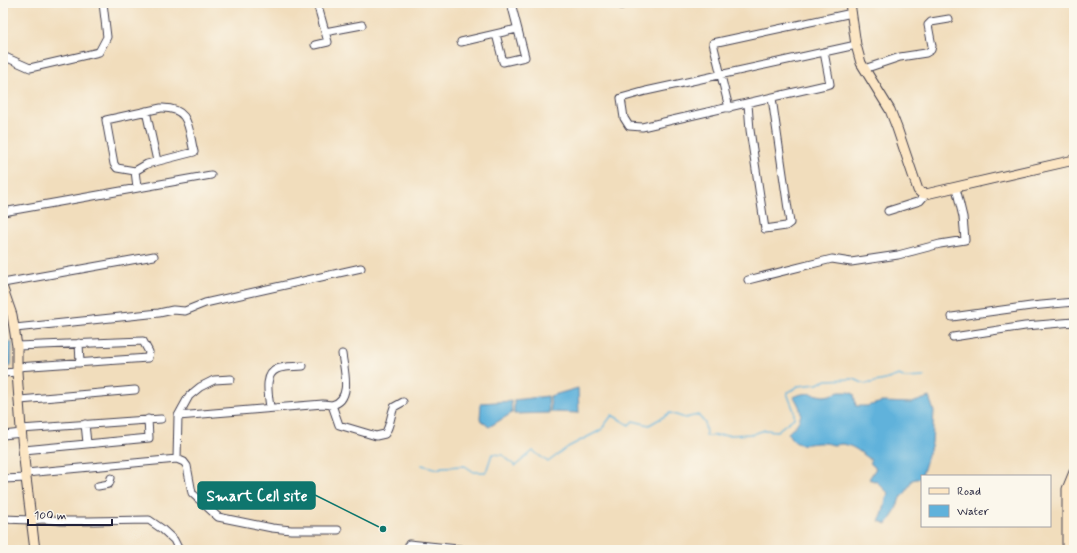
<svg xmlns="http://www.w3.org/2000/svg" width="1077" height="553" viewBox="0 0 1077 553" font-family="Mynerve,sans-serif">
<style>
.water{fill:#60b2db;stroke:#416a8b}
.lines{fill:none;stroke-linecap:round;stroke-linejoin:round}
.stream{stroke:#60b2db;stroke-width:1.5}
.street-casing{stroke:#413e4e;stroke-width:9}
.secondary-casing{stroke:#413e4e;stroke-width:11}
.street{stroke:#fff;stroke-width:7}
.secondary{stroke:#fce6c4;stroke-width:9}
.leader{fill:none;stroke:#0f766e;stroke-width:1.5}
.callout-dot{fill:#0f766e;stroke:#fbf7ec;stroke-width:1.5}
.callout{fill:#0f766e;stroke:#0f766e;stroke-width:1.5}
.callout-label{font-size:15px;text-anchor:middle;font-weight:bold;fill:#fff}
</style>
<rect width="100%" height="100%" fill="#fbf7ec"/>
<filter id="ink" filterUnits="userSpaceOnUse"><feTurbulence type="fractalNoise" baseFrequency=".025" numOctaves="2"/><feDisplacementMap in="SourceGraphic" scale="8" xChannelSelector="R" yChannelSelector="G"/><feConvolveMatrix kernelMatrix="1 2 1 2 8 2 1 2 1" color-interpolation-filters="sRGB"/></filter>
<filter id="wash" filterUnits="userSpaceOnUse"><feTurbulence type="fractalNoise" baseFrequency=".012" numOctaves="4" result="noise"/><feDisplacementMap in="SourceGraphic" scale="16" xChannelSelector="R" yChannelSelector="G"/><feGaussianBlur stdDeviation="0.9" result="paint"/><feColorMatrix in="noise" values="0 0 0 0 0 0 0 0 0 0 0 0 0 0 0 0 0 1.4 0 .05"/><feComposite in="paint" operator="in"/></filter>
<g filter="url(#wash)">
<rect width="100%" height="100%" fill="#f1ddbc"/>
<path class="water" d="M 3,342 L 12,342 L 11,366 L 3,368 Z
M 578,388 L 579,413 L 551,412 L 550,396 Z
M 839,392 L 849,392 L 854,394 L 856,406 L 867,406 L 882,402 L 912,403 L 929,397 L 934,411 L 932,443 L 921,478 L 912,480 L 906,492 L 900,498 L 895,512 L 887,524 L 879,521 C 885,512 884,503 888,493 L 877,482 L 869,479 L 876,468 L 871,464 L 870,459 C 861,453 853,445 842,444 C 839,444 836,445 833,445 C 830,444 827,443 823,443 C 808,442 797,451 788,433 C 802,420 805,414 794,397 C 805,391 812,394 823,396 C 828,396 834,394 839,392 Z
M 548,396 L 549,413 L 514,414 L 514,400 Z
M 511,401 L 512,413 L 489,427 L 480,420 L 481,403 Z"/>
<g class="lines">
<path class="stream" d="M 422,465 L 438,469 L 442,467 L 465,466 L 474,472 L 486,472 L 492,454 L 503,455 L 515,466 L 533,451 L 548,462 L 568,447 L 601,430 L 612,415 L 629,425 L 633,421 L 649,425 L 670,413 L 685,418 L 698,415 L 705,423 L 706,436 L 753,434 L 765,430 L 777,431 L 794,418 L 794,411 L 787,393 L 798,386 L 817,384 L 827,380 L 854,379 L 865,384 L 885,380 L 899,375 L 905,378 L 924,377"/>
</g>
</g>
<g filter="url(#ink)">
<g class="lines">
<defs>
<path id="street" d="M 3,4 L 5,3
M 621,5 L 630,3
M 325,32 L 362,25
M 496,34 L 503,62 L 525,57 L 511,3
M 461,42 L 517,29
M 315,45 L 328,42 L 317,3
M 824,52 L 830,84 L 642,127 L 629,126 L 624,118 L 621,98 L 646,91 L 856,45
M 3,56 L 30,68 L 99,52 L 107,37 L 103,3
M 864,69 L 900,57 L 926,53 L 931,50 L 932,46 L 928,25 L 931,22 L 949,19
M 748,104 L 750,130 L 765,229 L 786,226 L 790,223 L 772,98
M 729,108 L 713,43 L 852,13
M 146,111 L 157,161
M 135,171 L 117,168 L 114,164 L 106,120 L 161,108 C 191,107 188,129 194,152 L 147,164 L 135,171 L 137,187
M 888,211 L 920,201 L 926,194
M 3,212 L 211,175
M 748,280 L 832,259 L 851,262 L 898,255 L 940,244 L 965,240 L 963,217 L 956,188
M 3,283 L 154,256
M 952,317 L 1031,306 L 1074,302
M 15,328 L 159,313 L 173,310 L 185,311 L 205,303 L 361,268
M 953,337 L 1025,326 L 1074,322
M 79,343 L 80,363
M 17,346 L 143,341 L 149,352 L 148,358 L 17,367
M 3,373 L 17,372
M 20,400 L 135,390
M 332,405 C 353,400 344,370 342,354
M 270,408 C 269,396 263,375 277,369 C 284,366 295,367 303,366
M 178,416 L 323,404 L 332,405 L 339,425 L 376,436 L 385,434 C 391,424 390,417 394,407 L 403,402
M 85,424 L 87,443
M 21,429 L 161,419
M 3,435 L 22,433
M 24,450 L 149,438 L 148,419
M 177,459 L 178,416 L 189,396 L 200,387 L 214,380 L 231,379
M 26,473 L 177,459 L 184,462 L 187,466 L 192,493 L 218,517 L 272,528 L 291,530 L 338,530
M 3,479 L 26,478
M 98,486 L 109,484 L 111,478
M 3,519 L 31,520 L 45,519 L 61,521 L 89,521 L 149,520 L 162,529 L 174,540 L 179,550
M 409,550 L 409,544 L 468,550"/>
<path id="secondary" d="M 850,3 L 856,45 L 861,63 L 890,110 L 897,128 L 918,190 L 921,193 L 926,194 L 1074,160
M 3,289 L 12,315 L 17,346 L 17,372 L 21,429 L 26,478 L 35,550
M 1067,550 L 1067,489 L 1074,472"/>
</defs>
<use href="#street" class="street-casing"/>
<use href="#secondary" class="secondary-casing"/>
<use href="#street" class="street"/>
<use href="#secondary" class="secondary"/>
</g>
</g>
<path class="leader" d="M383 529L315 495"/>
<circle class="callout-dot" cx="383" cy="529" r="4"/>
<rect class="callout" x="198" y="482" width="117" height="27" rx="4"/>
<g class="callout-label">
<text x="257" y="501">Smart Cell site</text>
</g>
<rect width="1077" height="553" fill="none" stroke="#fbf7ec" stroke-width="16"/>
<rect x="921" y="475" width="130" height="52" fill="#fbf7ec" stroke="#a4a2a5"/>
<rect x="929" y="488" width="20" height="6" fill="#fce6c4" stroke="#a4a2a5"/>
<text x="957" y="495" font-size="12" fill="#22223b">Road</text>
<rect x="929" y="505" width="20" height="12" fill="#60b2db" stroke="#a4a2a5"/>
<text x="957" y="515" font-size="12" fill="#22223b">Water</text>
<path d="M28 519v6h84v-6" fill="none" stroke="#22223b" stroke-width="2"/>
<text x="34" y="519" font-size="12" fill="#22223b" stroke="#fbf7ec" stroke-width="3" paint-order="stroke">100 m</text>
</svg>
